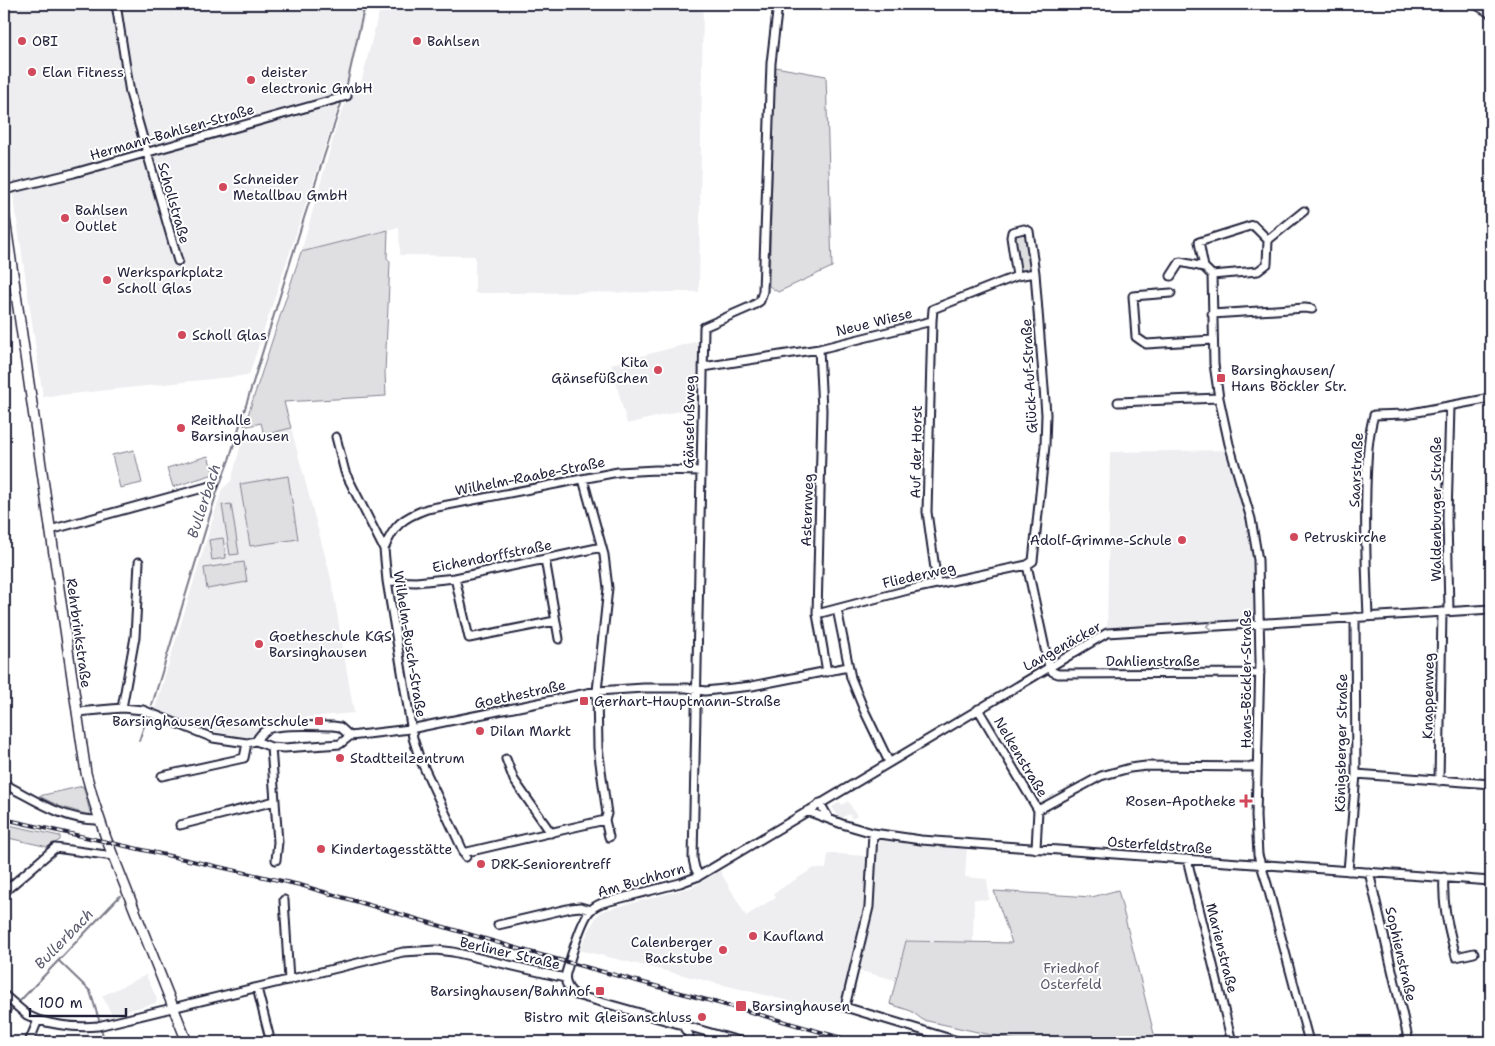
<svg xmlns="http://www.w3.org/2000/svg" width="1495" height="1046" viewBox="0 0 1495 1046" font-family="'Shantell Sans',sans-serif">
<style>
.built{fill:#eeeef1}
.green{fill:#dfdfe2;stroke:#80808e}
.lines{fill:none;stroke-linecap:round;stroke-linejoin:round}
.stream{stroke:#7a7a88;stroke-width:2}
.minor-casing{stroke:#22223b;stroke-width:11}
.major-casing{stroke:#22223b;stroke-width:12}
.minor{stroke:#fff;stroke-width:7}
.major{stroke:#fff;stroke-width:9}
.rail-casing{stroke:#22223b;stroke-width:4}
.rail{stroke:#fff;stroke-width:2;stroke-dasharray:5.5;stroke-linecap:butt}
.oneway{stroke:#9c9ca7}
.poi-dot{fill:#d1495b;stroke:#fff;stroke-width:2}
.labels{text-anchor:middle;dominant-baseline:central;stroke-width:4;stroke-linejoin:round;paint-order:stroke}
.poi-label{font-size:14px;fill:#22223b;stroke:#fff;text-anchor:start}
.street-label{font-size:14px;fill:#22223b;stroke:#fff}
.park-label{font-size:14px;fill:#5b5b6d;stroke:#fff}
.water-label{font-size:15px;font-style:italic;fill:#5c5c6f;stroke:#fff}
</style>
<rect width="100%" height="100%" fill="#fff"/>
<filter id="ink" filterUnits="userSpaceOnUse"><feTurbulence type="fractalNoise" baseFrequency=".02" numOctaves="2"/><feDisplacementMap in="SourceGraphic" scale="10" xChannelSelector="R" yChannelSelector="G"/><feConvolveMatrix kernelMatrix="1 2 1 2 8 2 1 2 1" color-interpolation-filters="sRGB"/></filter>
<g filter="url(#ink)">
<path class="built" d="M 4,4 L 368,4 L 344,89 L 249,375 L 43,397 L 4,132 Z
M 381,4 L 703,4 L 699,292 L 475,293 L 475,256 L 400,255 L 399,227 L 301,252 L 338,121 L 347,100 L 347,93 L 361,83 Z
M 698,341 L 696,407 L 627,424 L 611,364 Z
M 291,428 L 331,578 L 354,713 L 264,721 L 259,726 L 254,735 L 249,738 L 204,729 L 155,709 L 222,489 L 231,481 L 242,441 Z
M 1231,450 L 1258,560 L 1259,623 L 1107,633 L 1110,452 Z
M 848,801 L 857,816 L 852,819 L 849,814 L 840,819 L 832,807 L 840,802 L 842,805 Z
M 878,837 L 919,843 L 967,847 L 965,877 L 987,879 L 989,900 L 974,899 L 973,942 L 906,940 L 895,980 L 853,969 L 843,1014 L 579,950 L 596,917 L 602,911 L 693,887 L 720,871 L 746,916 L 776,897 L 774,893 L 814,868 L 826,869 L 828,853 L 876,857 Z
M 146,975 L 157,999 L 156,1003 L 112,1015 L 102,996 Z"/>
<path class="green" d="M 775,67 L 826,76 L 832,267 L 778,292 L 769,286 Z
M 388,230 L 387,258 L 390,262 L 385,372 L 386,396 L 284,402 L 291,428 L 264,435 L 261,423 L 244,427 L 301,252 Z
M 1029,231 L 1035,273 L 1017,276 L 1012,232 Z
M 134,450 L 142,483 L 120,488 L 112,455 Z
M 208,456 L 214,474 L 173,487 L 167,468 Z
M 288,476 L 298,539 L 250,546 L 240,484 Z
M 231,504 L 239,554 L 230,555 L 222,505 Z
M 223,538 L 226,558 L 212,560 L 209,540 Z
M 244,562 L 247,582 L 207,589 L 204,568 Z
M 83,786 L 90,812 L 89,815 L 59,806 L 39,796 Z
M 4,824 L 60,836 L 60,840 L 48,847 L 4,837 Z
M 1118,890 L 1156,1042 L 1023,1042 L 923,1020 L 911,1011 L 890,1004 L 906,941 L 1012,943 L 994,891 L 1092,897 Z"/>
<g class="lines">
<path class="stream" d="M 345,93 L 365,4
M 152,705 L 217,492 L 229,460 L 304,218 L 341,104
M 139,741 L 145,723
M 59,961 L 90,991 L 100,1023
M 17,1004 L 120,896
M 4,1018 L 14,1007
M 101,1028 L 103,1036 L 110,1042"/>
<defs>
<path id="minor" d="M 116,4 L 130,93 L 178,261
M 4,190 L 74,173 L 347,96
M 1268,240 L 1304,211
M 1204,267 L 1199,242 L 1253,225 L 1268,240 L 1267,264 L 1258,271 L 1212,275
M 1171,276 L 1180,262 L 1204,267 L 1212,275 L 1214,364 L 1219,398 L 1229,444 L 1251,519 L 1258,560 L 1260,662 L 1256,816 L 1258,855 L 1267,884 L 1309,1042
M 1171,293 L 1133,296 L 1136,337 L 1146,344 L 1213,340
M 1212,314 L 1305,308 L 1312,309
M 932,321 L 927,512 L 937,583
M 819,349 L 822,410 L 817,614 L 827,672
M 703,367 L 819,349 L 932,321 L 933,309 L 1017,276 L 1035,273
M 1118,402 L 1219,398
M 336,437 L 345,472 L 384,549 L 387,581 L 413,738 L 419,757 L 466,857
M 583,479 L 604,555 L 608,588 L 597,691 L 598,748 L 607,814 L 605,820
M 50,530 L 214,485
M 384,549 C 394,525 402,518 427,509 L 618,472 L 656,470 L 701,471
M 545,559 L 559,639
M 1027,565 L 1049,667 L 1053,672 L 1058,674 L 1260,673
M 455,578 L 469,638 L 555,621
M 387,581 L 416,582 L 455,578 L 602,547
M 837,609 L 851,678 L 864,710 L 889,762
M 1449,611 L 1447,517 L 1450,406
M 817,614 L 908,590 L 1027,565 L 1033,561 L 1045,446 L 1046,414 L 1035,273 L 1029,231 L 1024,229 L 1012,232 L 1011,237 L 1017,276
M 1368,616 C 1366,573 1365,531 1366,488 C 1367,463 1367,439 1374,415 L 1406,414 L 1491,398
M 122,708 L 135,637 L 139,562
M 978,709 L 1038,810 L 1036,849
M 77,712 L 122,708 L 143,710 L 213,738 L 247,743 L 256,741 L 271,747 L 284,748 L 340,744 L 350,736 L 410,729 L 597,691 L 644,688 L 687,688 L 705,691 L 752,686 L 848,667
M 256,741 C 259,736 261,733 266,730 C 278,723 317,726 333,726 L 340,727 L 350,736
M 271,747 L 278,842 L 276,860
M 506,759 L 514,780 L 551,833
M 1356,774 L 1491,784
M 162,776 L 244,758 L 247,743
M 1439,781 L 1442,612
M 4,784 C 34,799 64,821 99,820
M 820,803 L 829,819
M 1038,810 L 1101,776 L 1130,768 L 1146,766 L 1257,767
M 807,811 L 842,824 L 873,833 L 921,840 L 1491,881
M 180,825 L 275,801
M 873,833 L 869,907 L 845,1007 L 961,1042
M 463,853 L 605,820 L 609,837
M 1187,859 L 1232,1042
M 1348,871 L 1356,774 L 1355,617
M 1369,872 L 1409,1042
M 699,876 L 695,868 L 693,859 L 704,327 L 752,306 L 760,301 L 763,291 L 771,63 L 778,4
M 1444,877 C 1442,907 1449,929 1456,957 L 1474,953
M 4,892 L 55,848 L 113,856
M 284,900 L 289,980
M 498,925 L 571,908 L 580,907 L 591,910
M 257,988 L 269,1035
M 4,995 L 27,1015 L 38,1020
M 683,1026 L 689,1035 L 688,1042
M 29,1042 L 38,1020 C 59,1026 77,1028 98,1026 L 403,952 L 436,950 L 453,952 L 565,978
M 743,1042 L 576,995 C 568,990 564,983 566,973 C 571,957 580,924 589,912 C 593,907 597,905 602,903 L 680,883 L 699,876 L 1107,633 L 1491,609"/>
<path id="major" d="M 1476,4 L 1491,13
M 4,212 L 86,773 L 94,802 L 106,838 L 187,1042"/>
</defs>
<use href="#minor" class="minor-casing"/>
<use href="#major" class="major-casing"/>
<use href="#minor" class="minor"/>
<use href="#major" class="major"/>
<defs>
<path id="rail" d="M 4,819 L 300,885 L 530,952 L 740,1009 L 856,1042"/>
</defs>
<use href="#rail" class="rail-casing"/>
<use href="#rail" class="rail"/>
</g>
<defs><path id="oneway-chevron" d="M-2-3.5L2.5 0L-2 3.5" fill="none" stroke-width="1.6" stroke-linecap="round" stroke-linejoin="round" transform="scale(1.25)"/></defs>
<use class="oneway" href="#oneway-chevron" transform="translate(1210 626) rotate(176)"/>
</g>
<g class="poi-dot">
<circle cx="22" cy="41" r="5"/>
<circle cx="417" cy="41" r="5"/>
<circle cx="32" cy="72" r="5"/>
<circle cx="251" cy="80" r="5"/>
<circle cx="223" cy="187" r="5"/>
<circle cx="65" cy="218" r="5"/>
<circle cx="107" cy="280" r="5"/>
<circle cx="182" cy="335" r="5"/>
<circle cx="658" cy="370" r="5"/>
<rect x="1216" y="373" width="10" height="10" rx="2.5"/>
<circle cx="181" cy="428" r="5"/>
<circle cx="1294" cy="537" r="5"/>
<circle cx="1182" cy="540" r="5"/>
<circle cx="259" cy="644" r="5"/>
<rect x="579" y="696" width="10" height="10" rx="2.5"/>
<rect x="314" y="716" width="10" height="10" rx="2.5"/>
<circle cx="480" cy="731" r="5"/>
<circle cx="340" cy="758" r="5"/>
<path d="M1243.5 793.5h5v5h5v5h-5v5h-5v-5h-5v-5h5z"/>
<circle cx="321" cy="849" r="5"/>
<circle cx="481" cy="864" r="5"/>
<circle cx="753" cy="936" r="5"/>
<circle cx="723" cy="950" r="5"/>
<rect x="595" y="986" width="10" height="10" rx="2.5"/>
<rect x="735" y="1000" width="12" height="12" rx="2.5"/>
<circle cx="702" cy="1017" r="5"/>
</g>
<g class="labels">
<g class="poi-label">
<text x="32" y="41">OBI</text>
<text x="427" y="41">Bahlsen</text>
<text x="42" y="72">Elan Fitness</text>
<text x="261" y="72">deister<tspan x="261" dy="16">electronic GmbH</tspan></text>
<text x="233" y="179">Schneider<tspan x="233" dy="16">Metallbau GmbH</tspan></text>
<text x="75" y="210">Bahlsen<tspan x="75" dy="16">Outlet</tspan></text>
<text x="117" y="272">Werksparkplatz<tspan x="117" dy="16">Scholl Glas</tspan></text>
<text x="192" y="335">Scholl Glas</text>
<text x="648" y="362" text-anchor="end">Kita<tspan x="648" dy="16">Gänsefüßchen</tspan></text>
<text x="1231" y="370">Barsinghausen/<tspan x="1231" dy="16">Hans Böckler Str.</tspan></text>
<text x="191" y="420">Reithalle<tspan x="191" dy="16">Barsinghausen</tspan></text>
<text x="1304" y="537">Petruskirche</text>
<text x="1172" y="540" text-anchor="end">Adolf-Grimme-Schule</text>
<text x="269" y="636">Goetheschule KGS<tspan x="269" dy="16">Barsinghausen</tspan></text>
<text x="594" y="701">Gerhart-Hauptmann-Straße</text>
<text x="309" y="721" text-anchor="end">Barsinghausen/Gesamtschule</text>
<text x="490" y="731">Dilan Markt</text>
<text x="350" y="758">Stadtteilzentrum</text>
<text x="1236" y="801" text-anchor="end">Rosen-Apotheke</text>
<text x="331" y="849">Kindertagesstätte</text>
<text x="491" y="864">DRK-Seniorentreff</text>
<text x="763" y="936">Kaufland</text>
<text x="713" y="942" text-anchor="end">Calenberger<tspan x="713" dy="16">Backstube</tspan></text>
<text x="590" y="991" text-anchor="end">Barsinghausen/Bahnhof</text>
<text x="752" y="1006">Barsinghausen</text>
<text x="692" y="1017" text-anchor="end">Bistro mit Gleisanschluss</text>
</g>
<g class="street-label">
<text transform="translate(172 132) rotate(-16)">Hermann-Bahlsen-Straße</text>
<text transform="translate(174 203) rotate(74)">Schollstraße</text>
<text transform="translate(874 322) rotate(-14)">Neue Wiese</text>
<text transform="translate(1029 376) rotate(-93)">Glück-Auf-Straße</text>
<text transform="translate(689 422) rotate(-89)">Gänsefußweg</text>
<text transform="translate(916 452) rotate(-89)">Auf der Horst</text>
<text transform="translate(1356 470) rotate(-87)">Saarstraße</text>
<text transform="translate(530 476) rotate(-11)">Wilhelm-Raabe-Straße</text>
<text transform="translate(1436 509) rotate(-90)">Waldenburger Straße</text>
<text transform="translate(807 510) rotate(-88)">Asternweg</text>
<text transform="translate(492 556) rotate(-11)">Eichendorffstraße</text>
<text transform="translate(919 575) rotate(-13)">Fliederweg</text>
<text transform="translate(79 633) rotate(82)">Rehrbrinkstraße</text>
<text transform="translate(410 644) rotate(81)">Wilhelm-Busch-Straße</text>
<text transform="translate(1062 646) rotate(-29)">Langenäcker</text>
<text x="1153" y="661">Dahlienstraße</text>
<text transform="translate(1246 679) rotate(-90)">Hans-Böckler-Straße</text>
<text transform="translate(520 694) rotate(-12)">Goethestraße</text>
<text transform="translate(1428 696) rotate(-89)">Knappenweg</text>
<text transform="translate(1341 743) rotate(-89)">Königsberger Straße</text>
<text transform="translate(1021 757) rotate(59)">Nelkenstraße</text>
<text transform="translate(1160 845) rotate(4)">Osterfeldstraße</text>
<text transform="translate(641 880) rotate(-16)">Am Buchhorn</text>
<text transform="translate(1222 948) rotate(76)">Marienstraße</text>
<text transform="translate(510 953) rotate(13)">Berliner Straße</text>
<text transform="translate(1401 954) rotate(77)">Sophienstraße</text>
</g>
<g class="park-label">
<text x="1071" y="968">Friedhof<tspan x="1071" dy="16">Osterfeld</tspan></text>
</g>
<g class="water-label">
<text transform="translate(204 501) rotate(-72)">Bullerbach</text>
<text transform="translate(64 939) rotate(-46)">Bullerbach</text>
</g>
</g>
<rect width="1495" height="1046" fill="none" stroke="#fff" stroke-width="20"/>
<rect x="10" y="10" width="1475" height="1026" fill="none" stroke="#22223b" stroke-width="2" filter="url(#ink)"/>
<path d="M30 1008v8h96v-8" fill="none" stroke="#22223b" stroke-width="2.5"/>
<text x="38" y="1008" font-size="15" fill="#22223b" stroke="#ffffff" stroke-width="4" paint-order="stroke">100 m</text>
</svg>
